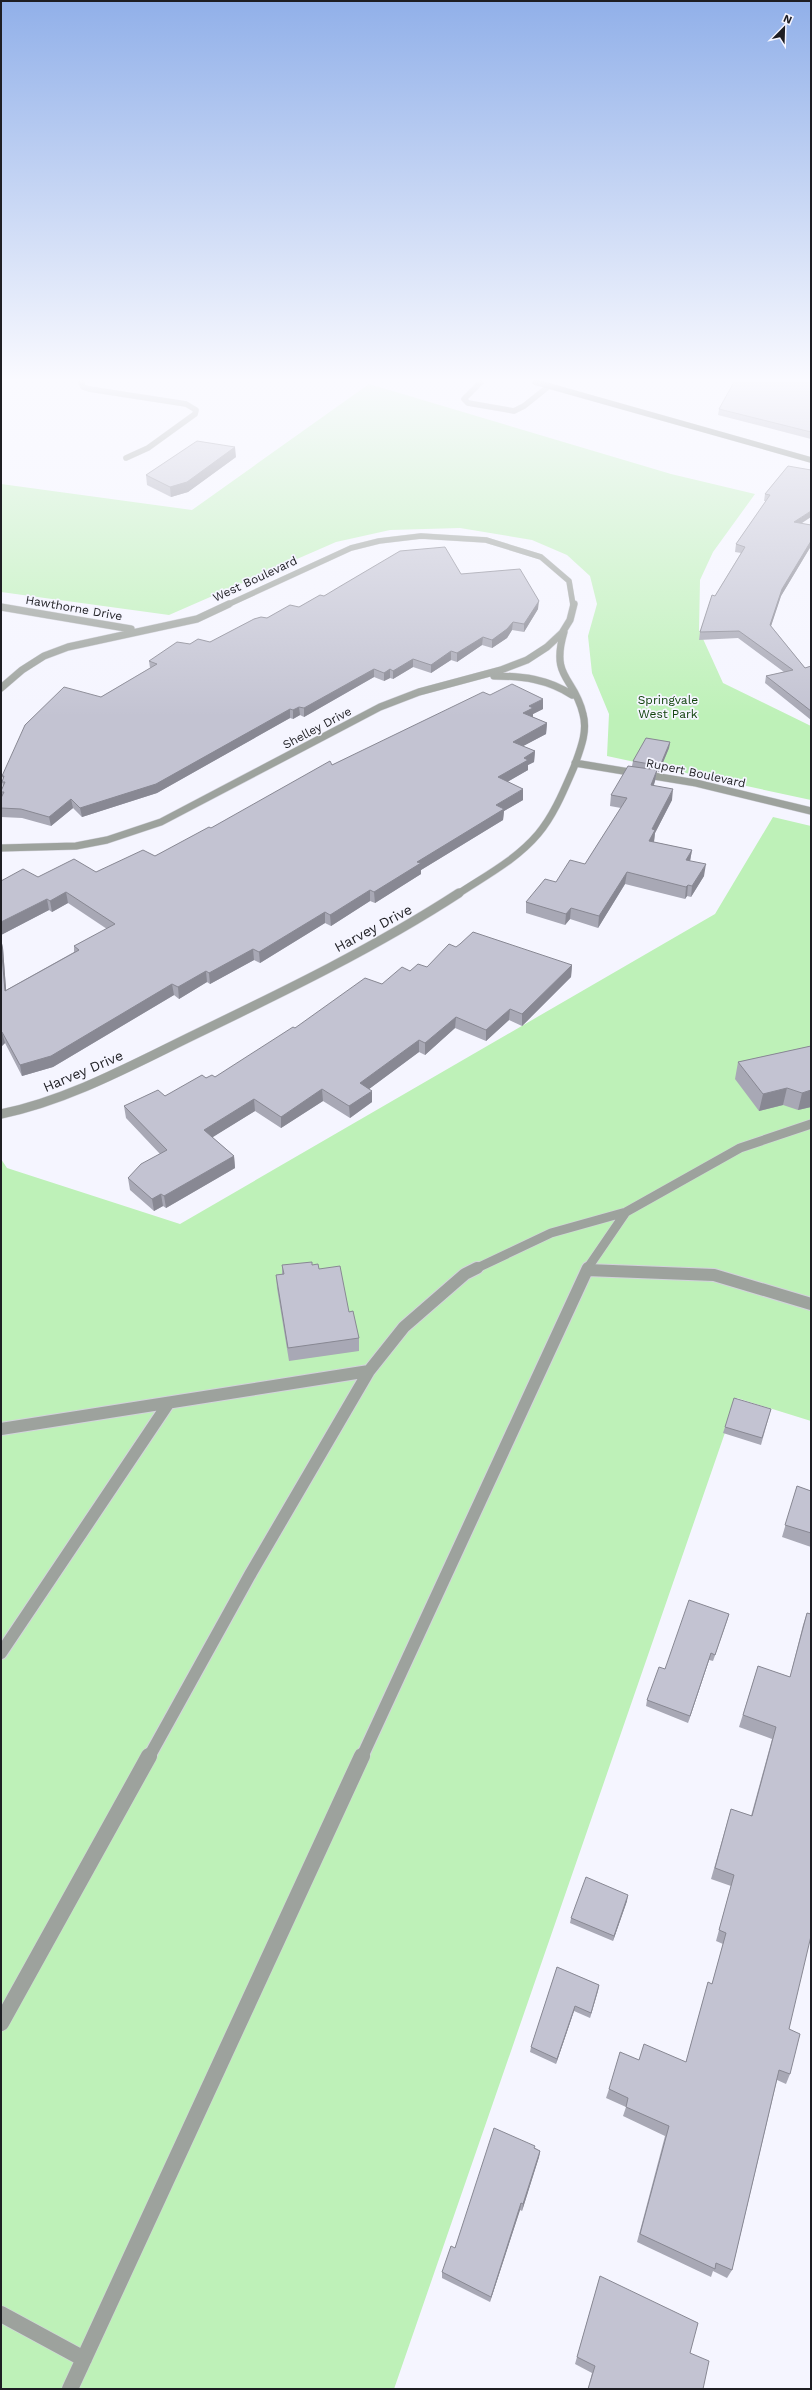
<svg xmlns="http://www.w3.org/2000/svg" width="812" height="2390" viewBox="0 0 812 2390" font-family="'Work Sans',sans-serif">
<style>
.green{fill:#bef1b8}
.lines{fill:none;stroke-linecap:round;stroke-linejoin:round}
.lane-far3-casing{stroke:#d3d3dc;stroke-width:6}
.lane-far2-casing{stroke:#d3d3dc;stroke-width:10}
.lane-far1-casing{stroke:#d3d3dc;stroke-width:14}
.lane-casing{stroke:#d3d3dc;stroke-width:17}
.street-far2-casing{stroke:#d3d3dc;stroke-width:6}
.street-far1-casing{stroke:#d3d3dc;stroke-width:8}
.street-casing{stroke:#d3d3dc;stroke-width:10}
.secondary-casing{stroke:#d3d3dc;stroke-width:6}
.lane-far3{stroke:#9da29d;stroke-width:5.5}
.lane-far2{stroke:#9da29d;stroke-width:9}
.lane-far1{stroke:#9da29d;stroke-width:12}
.lane{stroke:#9da29d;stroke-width:16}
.street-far2{stroke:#9da29d;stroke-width:5.5}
.street-far1{stroke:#9da29d;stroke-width:7}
.street{stroke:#9da29d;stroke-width:9}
.secondary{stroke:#737a72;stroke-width:5.5}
.wall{fill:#a8a8b5}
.shaded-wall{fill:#888893}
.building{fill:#c3c3d2;stroke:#888893}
.labels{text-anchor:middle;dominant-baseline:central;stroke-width:3.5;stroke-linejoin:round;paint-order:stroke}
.far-street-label{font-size:12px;fill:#1e1e23;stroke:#f5f5ff}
.far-park-label{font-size:12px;fill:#11440d;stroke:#f5f5ff}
.street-label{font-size:14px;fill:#1e1e23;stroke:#f5f5ff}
</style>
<rect width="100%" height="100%" fill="#f5f5ff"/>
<path class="green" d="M 369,384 L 671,474 L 755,494 L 713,552 L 700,580 L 699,630 L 723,683 L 811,726 L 811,800 L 607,756 L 609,714 L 592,673 L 588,636 L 597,604 L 590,576 L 567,555 L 532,540 L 460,528 L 390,530 L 336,542 L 169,615 L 1,592 L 1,484 L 192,510 Z
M 773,817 L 811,826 L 811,1421 L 737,1398 L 394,2389 L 1,2389 L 1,1159 L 7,1168 L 180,1224 L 715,914 Z"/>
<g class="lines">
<defs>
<path id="lane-far3" d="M 481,382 L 464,399 L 468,403 L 514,411 L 524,406 L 549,386"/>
<path id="lane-far2" d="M 475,1269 L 551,1233 L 626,1212 L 740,1148 L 811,1124
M 587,1269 L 626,1212"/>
<path id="lane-far1" d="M 588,1268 L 587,1270 L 714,1275 L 811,1304
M 1,1429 L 369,1371 L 404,1327 L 465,1274 L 477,1268
M 1,1653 L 168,1404
M 149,1757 L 251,1573 L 369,1371
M 362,1757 L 587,1270"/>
<path id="lane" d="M 1,2023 L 149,1756
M 1,2314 L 84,2359
M 70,2389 L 362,1756"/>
<path id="street-far2" d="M 81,382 L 83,387 L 89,389 L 186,404 L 196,410 L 195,414 L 148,448 L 126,458
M 227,605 L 351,548 L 379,541 L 421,536 L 486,540 L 541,557 L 569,581 L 573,605"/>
<path id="street-far1" d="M 1,607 L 131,629
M 494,676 C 522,676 548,679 572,695
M 1,688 L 22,670 L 44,656 L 68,647 L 197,619 L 229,604
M 575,763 L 696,783 L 811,811
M 1,848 L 76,846 L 107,840 L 161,822 L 380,707 L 419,692 L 501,670 L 527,660 L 547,647 L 562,633 L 570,620 L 574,604
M 458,894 C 485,876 516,860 538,834 C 554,815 564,790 574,767 C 580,750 588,732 583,714 C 575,677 550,679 564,632"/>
<path id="street" d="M 1,1114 C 69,1100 134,1064 196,1034 C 285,991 376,947 459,893"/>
<path id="secondary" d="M 535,382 L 811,460"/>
</defs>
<use href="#lane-far3" class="lane-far3-casing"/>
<use href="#lane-far2" class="lane-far2-casing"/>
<use href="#lane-far1" class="lane-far1-casing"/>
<use href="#lane" class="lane-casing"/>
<use href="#street-far2" class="street-far2-casing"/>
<use href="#street-far1" class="street-far1-casing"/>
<use href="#street" class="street-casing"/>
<use href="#secondary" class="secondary-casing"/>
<use href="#lane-far3" class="lane-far3"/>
<use href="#lane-far2" class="lane-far2"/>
<use href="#lane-far1" class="lane-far1"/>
<use href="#lane" class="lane"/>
<use href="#street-far2" class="street-far2"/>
<use href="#street-far1" class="street-far1"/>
<use href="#street" class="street"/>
<use href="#secondary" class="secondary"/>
</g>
<path class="wall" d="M 811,382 L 811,439 L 718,415 L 719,409 Z
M 236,457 L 188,492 L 171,497 L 147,485 L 146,475 Z
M 788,466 L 802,524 L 811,525 L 811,546 L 781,596 L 771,626 L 805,668 L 811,666 L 811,720 L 765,683 L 766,676 L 784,672 L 738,638 L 699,640 L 700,632 L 715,596 L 741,553 L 735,552 L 736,544 L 766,501 L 764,501 L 765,494 Z
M 461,574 L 538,609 L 524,632 L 512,630 L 507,638 L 492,648 L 482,645 L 457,662 L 451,660 L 431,673 L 413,667 L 393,679 L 390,678 L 384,681 L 374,677 L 304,717 L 300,715 L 293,719 L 290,718 L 157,793 L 82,817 L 73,808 L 51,826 L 22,818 L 1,817 L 1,798 L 2,797 L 1,791 L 3,788 L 2,782 L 3,779 L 2,776 L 101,697 L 150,668 L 149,661 L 190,644 L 210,642 L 267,618 L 299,607 L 324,596 Z
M 490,695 L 543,699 L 543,709 L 533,714 L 533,717 L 547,723 L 546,734 L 523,746 L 535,751 L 534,762 L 528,765 L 528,770 L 507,782 L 523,800 L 504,811 L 503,820 L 421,870 L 421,874 L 375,903 L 370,901 L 331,926 L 325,923 L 260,963 L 254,960 L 210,984 L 207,982 L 179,999 L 174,995 L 53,1067 L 22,1076 L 5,1043 L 1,1047 L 1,939 L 3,948 L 6,990 L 74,952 L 74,946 L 107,929 L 68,903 L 52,912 L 49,910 L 1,935 L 1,881 L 96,872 L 155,856 L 211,828 L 332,765 Z
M 670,742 L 669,748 L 659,772 L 657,771 L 655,781 L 654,785 L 672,800 L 655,833 L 654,842 L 692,850 L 690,861 L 704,876 L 691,897 L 687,896 L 685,899 L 625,884 L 598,928 L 570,919 L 565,925 L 526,913 L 526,902 L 585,864 L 621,808 L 610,806 L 611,795 L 632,766 L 633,761 Z
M 456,947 L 572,965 L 571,977 L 522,1026 L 509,1020 L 486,1041 L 455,1028 L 425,1055 L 419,1052 L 369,1089 L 372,1102 L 350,1118 L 323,1101 L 281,1128 L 255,1111 L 212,1137 L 234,1156 L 235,1168 L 166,1208 L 163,1206 L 154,1211 L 130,1190 L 128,1178 L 160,1154 L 126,1118 L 124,1106 L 165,1096 L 206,1078 L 215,1077 L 295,1028 L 410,971 L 427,967 Z
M 811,1046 L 811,1107 L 798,1110 L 783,1105 L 759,1111 L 735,1079 L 738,1062 Z
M 282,1265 L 312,1265 L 319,1269 L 349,1312 L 359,1338 L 359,1351 L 289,1361 L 277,1288 L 276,1275 L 282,1274 Z
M 771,1409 L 761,1445 L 723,1433 L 725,1427 Z
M 797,1486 L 811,1491 L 811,1547 L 782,1537 Z
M 807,1613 L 789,2029 L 790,2074 L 786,2084 L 777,2080 L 732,2270 L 727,2278 L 713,2271 L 711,2277 L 637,2242 L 665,2136 L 623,2116 L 626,2107 L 606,2098 L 609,2089 L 639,2060 L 686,2062 L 705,1993 L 708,1982 L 712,1984 L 723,1944 L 716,1941 L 731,1886 L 711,1879 L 731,1809 L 751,1816 L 772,1739 L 739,1727 L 758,1666 L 790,1677 L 803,1625 Z
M 729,1614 L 713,1661 L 709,1660 L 688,1723 L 646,1706 L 647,1700 L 665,1669 Z
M 627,1901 L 613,1941 L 570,1923 L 571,1918 Z
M 557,1967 L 599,1985 L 590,2018 L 574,2011 L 556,2064 L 530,2052 L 531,2047 Z
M 535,2148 L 540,2151 L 539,2157 L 522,2211 L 520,2210 L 490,2302 L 442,2278 L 442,2272 L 455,2248 Z
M 600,2276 L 690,2353 L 703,2389 L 588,2389 L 592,2373 L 575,2364 Z"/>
<path class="shaded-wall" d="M 235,447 L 236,457 L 188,492 L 171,497 L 170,487 Z
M 811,511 L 811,517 L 793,529 L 794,522 Z
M 811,541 L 811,546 L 781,596 L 769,632 L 770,625 L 782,589 Z
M 539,601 L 538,609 L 524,632 L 524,624 Z
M 513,622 L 512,630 L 507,638 L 492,648 L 492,640 Z
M 483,637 L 482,645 L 457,662 L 457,653 Z
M 451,651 L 451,660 L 431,673 L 431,665 Z
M 413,659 L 413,667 L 393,679 L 393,671 Z
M 374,669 L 374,677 L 304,717 L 304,708 Z
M 390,669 L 390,678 L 384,681 L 384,673 Z
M 543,699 L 543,709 L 533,714 L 533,718 L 523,713 L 529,706 Z
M 299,707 L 300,715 L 293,719 L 293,710 Z
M 290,709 L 290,718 L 157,793 L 82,817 L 80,808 Z
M 547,723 L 546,734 L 512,752 L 513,742 Z
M 670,742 L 669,748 L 659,772 L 660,766 Z
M 535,751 L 534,762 L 528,765 L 528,770 L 497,788 L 498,777 L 524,758 Z
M 657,770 L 655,781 L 650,795 L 651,785 Z
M 523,789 L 523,800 L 504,811 L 503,820 L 421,870 L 421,874 L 375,903 L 374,892 L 496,805 Z
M 673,789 L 672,800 L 655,833 L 654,841 L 648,852 L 649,841 L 652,829 Z
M 71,799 L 73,808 L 51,826 L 49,817 Z
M 692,850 L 690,861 L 686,860 Z
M 706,864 L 704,876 L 691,897 L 692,886 Z
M 627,872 L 625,884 L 598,928 L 599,916 Z
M 688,885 L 687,896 L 685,899 L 686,887 Z
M 370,890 L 370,901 L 331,926 L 330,915 Z
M 66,892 L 68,903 L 52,912 L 50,901 Z
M 47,899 L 49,910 L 1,935 L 1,922 Z
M 571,908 L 570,919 L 565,925 L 566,914 Z
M 325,912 L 325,923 L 260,963 L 259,952 Z
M 1,939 L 3,948 L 7,1002 L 5,991 Z
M 253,949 L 254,960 L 210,984 L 209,973 Z
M 572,965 L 571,977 L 522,1026 L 522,1014 Z
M 206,971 L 207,982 L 179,999 L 178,987 Z
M 172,984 L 174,995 L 53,1067 L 22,1076 L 20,1065 Z
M 510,1009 L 509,1020 L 486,1041 L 486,1030 Z
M 456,1017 L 455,1028 L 425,1055 L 425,1043 Z
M 2,1032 L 5,1043 L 1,1047 L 1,1033 Z
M 419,1040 L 419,1052 L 361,1095 L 360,1083 Z
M 787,1088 L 783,1105 L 759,1111 L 763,1094 Z
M 322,1089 L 323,1101 L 281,1128 L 281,1117 Z
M 811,1090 L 811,1107 L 798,1110 L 802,1093 Z
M 372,1091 L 372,1102 L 350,1118 L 349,1106 Z
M 254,1099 L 255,1111 L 205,1142 L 204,1130 Z
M 234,1156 L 235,1168 L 166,1208 L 164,1196 Z
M 161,1194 L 163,1206 L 154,1211 L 152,1199 Z
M 729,1614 L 727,1621 L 713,1661 L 715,1655 Z
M 711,1653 L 709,1660 L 688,1723 L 690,1716 Z
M 628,1895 L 627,1901 L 613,1941 L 614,1936 Z
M 599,1985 L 598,1991 L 590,2018 L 591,2013 Z
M 575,2006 L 574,2011 L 556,2064 L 557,2059 Z
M 540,2151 L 539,2157 L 522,2211 L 523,2204 Z
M 521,2203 L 520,2210 L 490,2302 L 491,2297 Z"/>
<path class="building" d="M 734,382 L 811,382 L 811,432 L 719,409 Z
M 197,441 L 235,447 L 187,482 L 170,487 L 146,475 Z
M 788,466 L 811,470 L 811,511 L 794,522 L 811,525 L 811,541 L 782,589 L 770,625 L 805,668 L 811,666 L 811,711 L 766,676 L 793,670 L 739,631 L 700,632 L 712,595 L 715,596 L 745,547 L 736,544 L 770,495 L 765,494 Z
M 445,547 L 461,574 L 520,569 L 539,601 L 524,624 L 513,622 L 507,629 L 492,640 L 483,637 L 457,653 L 451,651 L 431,665 L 413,659 L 393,671 L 390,669 L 384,673 L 374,669 L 304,708 L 299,707 L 293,710 L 290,709 L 156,784 L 80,808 L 71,799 L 49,817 L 21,809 L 1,808 L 1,798 L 4,792 L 1,792 L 1,791 L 5,782 L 2,782 L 4,776 L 2,776 L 25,725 L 64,687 L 101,697 L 157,664 L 149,661 L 177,642 L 190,644 L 198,639 L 210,642 L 254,619 L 261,617 L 267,618 L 290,605 L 299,607 L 320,595 L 324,596 L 339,587 L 400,551 Z
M 512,684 L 543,699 L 529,706 L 533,708 L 523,713 L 547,723 L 513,742 L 535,751 L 524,758 L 528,760 L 498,777 L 523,789 L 496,805 L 504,809 L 417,862 L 421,863 L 374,892 L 370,890 L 330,915 L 325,912 L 259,952 L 253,949 L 209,973 L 206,971 L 178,987 L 172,984 L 51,1056 L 20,1065 L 2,1032 L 1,1033 L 1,943 L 5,991 L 79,950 L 74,946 L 115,924 L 66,892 L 50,901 L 47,899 L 1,922 L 1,881 L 23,869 L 38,877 L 74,859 L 96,872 L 143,850 L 155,856 L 209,827 L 211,828 L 330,761 L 332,765 L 483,692 L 490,695 Z
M 646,738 L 670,742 L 660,766 L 633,761 Z
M 628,766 L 657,770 L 651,785 L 673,789 L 652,829 L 655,830 L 649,841 L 692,850 L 686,860 L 706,864 L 692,886 L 688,885 L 686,887 L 627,872 L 599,916 L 571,908 L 566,914 L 526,902 L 545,879 L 556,882 L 570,860 L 585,864 L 627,798 L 611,795 Z
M 473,932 L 572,965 L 522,1014 L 510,1009 L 486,1030 L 456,1017 L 425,1043 L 419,1040 L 360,1083 L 372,1091 L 349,1106 L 322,1089 L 281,1117 L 254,1099 L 204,1130 L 234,1156 L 164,1196 L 161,1194 L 152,1199 L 128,1178 L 141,1164 L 167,1150 L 124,1106 L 158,1090 L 165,1096 L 202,1075 L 206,1078 L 212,1075 L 215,1077 L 293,1027 L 295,1028 L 365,978 L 382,984 L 402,967 L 410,971 L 418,964 L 427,967 L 449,944 L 456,947 L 460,944 Z
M 811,1046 L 811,1090 L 802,1093 L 787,1088 L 763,1094 L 738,1062 Z
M 312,1262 L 312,1265 L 318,1264 L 319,1269 L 340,1266 L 349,1312 L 353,1311 L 359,1338 L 288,1348 L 276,1275 L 284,1274 L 282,1265 Z
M 734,1398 L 771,1409 L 762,1438 L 725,1427 Z
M 797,1486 L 811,1491 L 811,1533 L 785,1525 Z
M 689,1600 L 729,1614 L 715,1655 L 711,1653 L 690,1716 L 647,1700 L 659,1667 L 665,1669 Z
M 807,1613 L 811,1614 L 811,1936 L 789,2029 L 800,2034 L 790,2074 L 779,2070 L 732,2270 L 716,2263 L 715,2269 L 640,2234 L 669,2126 L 626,2107 L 628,2098 L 609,2089 L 620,2052 L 639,2060 L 644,2044 L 686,2062 L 708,1982 L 712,1984 L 726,1933 L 719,1930 L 734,1875 L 715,1868 L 731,1809 L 752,1816 L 776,1727 L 743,1715 L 758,1666 L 790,1677 Z
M 586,1877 L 628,1895 L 614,1936 L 571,1918 Z
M 557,1967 L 599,1985 L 591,2013 L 575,2006 L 557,2059 L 531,2047 Z
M 494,2128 L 535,2146 L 534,2148 L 540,2151 L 523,2204 L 521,2203 L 491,2297 L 442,2272 L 451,2246 L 455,2248 Z
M 600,2276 L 698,2323 L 690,2353 L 709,2361 L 703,2389 L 588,2389 L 595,2366 L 577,2357 Z"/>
<linearGradient id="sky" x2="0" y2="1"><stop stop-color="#91b0e9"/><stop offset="0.53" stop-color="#fafaff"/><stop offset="1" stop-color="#fafaff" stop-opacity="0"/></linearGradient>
<rect width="812" height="717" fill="url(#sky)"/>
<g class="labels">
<g class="far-street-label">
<text transform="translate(255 579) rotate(-25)">West Boulevard</text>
<text transform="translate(74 608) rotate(10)">Hawthorne Drive</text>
<text transform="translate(317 728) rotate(-28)">Shelley Drive</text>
<text transform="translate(696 773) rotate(12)">Rupert Boulevard</text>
</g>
<g class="far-park-label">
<text x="668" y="700">Springvale<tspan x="668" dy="14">West Park</tspan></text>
</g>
<g class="street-label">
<text transform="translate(373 928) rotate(-28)">Harvey Drive</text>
<text transform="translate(83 1071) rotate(-23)">Harvey Drive</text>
</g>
</g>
<rect width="812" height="2390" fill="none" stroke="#1e1e23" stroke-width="4"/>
<g transform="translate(784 28) rotate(23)" stroke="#f5f5ff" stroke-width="3" paint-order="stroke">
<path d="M0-3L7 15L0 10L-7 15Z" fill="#1e1e23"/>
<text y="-6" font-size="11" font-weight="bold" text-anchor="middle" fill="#1e1e23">N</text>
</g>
</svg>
